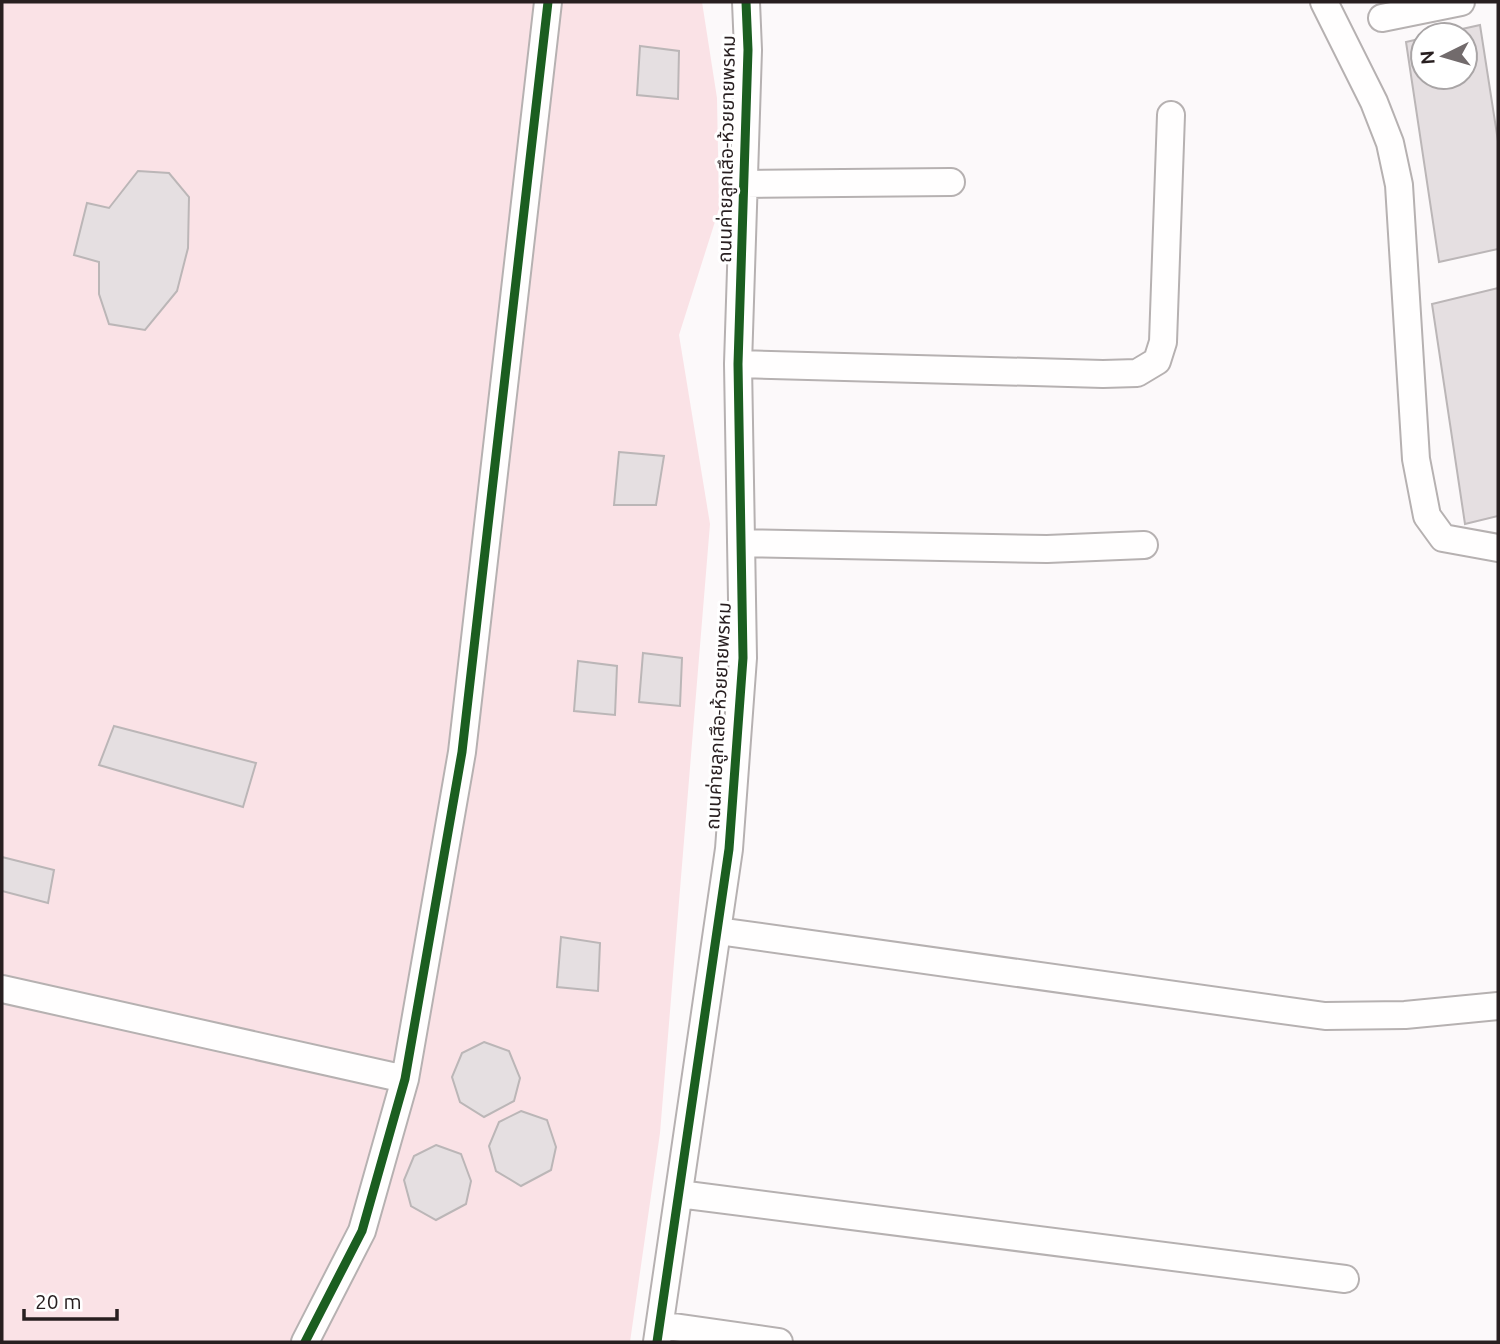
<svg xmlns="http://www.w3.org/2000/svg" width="1500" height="1344" viewBox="0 0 1500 1344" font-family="Ubuntu,'Noto Sans Thai',sans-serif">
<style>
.green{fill:#fae2e6}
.building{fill:#e5dfe1;stroke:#bbb6b7;stroke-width:2}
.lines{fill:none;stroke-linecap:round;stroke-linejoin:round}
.street-casing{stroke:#b6b1b1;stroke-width:30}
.street{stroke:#fffefe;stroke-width:26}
.cycleway-casing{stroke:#fff;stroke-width:13}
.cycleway{stroke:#1b5e20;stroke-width:9}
.labels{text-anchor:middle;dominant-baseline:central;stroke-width:6;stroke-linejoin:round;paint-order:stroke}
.street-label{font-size:19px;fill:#281f20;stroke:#fff}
</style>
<rect width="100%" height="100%" fill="#fcf9fa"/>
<path class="green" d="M 2,2 L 702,2 L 717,98 L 719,209 L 679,335 L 710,524 L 660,1133 L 630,1342 L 2,1342 Z"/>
<path class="building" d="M 1480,25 L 1498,141 L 1498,249 L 1439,262 L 1406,42 L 1423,38 L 1423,77 L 1465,77 L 1465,35 L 1435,35 Z
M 640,46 L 679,51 L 678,99 L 637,95 Z
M 138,171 L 169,173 L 189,197 L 188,248 L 177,291 L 145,330 L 109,324 L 99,294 L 99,262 L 74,255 L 87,203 L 109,208 Z
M 1498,288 L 1498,516 L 1465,524 L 1432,304 Z
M 619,452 L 664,456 L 656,505 L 614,505 Z
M 643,653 L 682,658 L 680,706 L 639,702 Z
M 578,661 L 617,666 L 615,715 L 574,711 Z
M 114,726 L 256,763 L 243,807 L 99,765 Z
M 2,857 L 54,870 L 48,903 L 2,891 Z
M 561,937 L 600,943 L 598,991 L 557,987 Z
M 484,1042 L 509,1051 L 520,1078 L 514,1101 L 484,1117 L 460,1102 L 452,1077 L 462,1053 Z
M 521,1111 L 547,1120 L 556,1147 L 551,1170 L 521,1186 L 496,1171 L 489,1146 L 499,1122 Z
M 436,1145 L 461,1154 L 471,1181 L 466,1204 L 436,1220 L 411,1206 L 404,1180 L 414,1156 Z"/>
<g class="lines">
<defs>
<path id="street" d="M 1324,2 L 1374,102 L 1390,143 L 1399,185 L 1416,459 L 1427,516 L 1443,538 L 1498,548
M 1382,18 L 1461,2
M 744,184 L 951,182
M 738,364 L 1103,374 L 1137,373 L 1157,361 L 1163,342 L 1171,115
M 741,543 L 1047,549 L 1144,545
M 718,931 L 1325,1016 L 1405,1015 L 1498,1006
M 2,989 L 405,1079
M 679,1194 L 1345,1279
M 660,1325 L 779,1342
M 305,1342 L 362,1231 L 405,1079 L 462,752 L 548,2
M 657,1342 L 729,849 L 743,658 L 738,364 L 748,50 L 746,2"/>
</defs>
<use href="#street" class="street-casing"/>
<use href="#street" class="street"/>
<defs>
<path id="cycleway" d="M 305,1342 L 362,1231 L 405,1079 L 462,752 L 548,2
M 657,1342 L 729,849 L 743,658 L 738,364 L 748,50 L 746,2"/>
</defs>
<use href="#cycleway" class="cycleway-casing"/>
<use href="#cycleway" class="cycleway"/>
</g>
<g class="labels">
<g class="street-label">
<text transform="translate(726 149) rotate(-89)">ถนนค่ายลูกเสึอ-ห้วยยายพรหม</text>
<text transform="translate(718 716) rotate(-87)">ถนนค่ายลูกเสึอ-ห้วยยายพรหม</text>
</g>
</g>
<rect width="1500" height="1344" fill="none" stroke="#281f20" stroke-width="7"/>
<g transform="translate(1444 56) rotate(265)"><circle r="33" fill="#ffffff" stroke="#a9a5a6" stroke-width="2"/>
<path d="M0-5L12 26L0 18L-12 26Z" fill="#726b6c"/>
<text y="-10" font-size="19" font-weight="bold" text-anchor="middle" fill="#281f20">N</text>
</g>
<path d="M24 1309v10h93v-10" fill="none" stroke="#281f20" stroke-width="3.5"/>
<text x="35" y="1309" font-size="21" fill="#281f20" stroke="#ffffff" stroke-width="5" paint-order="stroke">20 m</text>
</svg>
